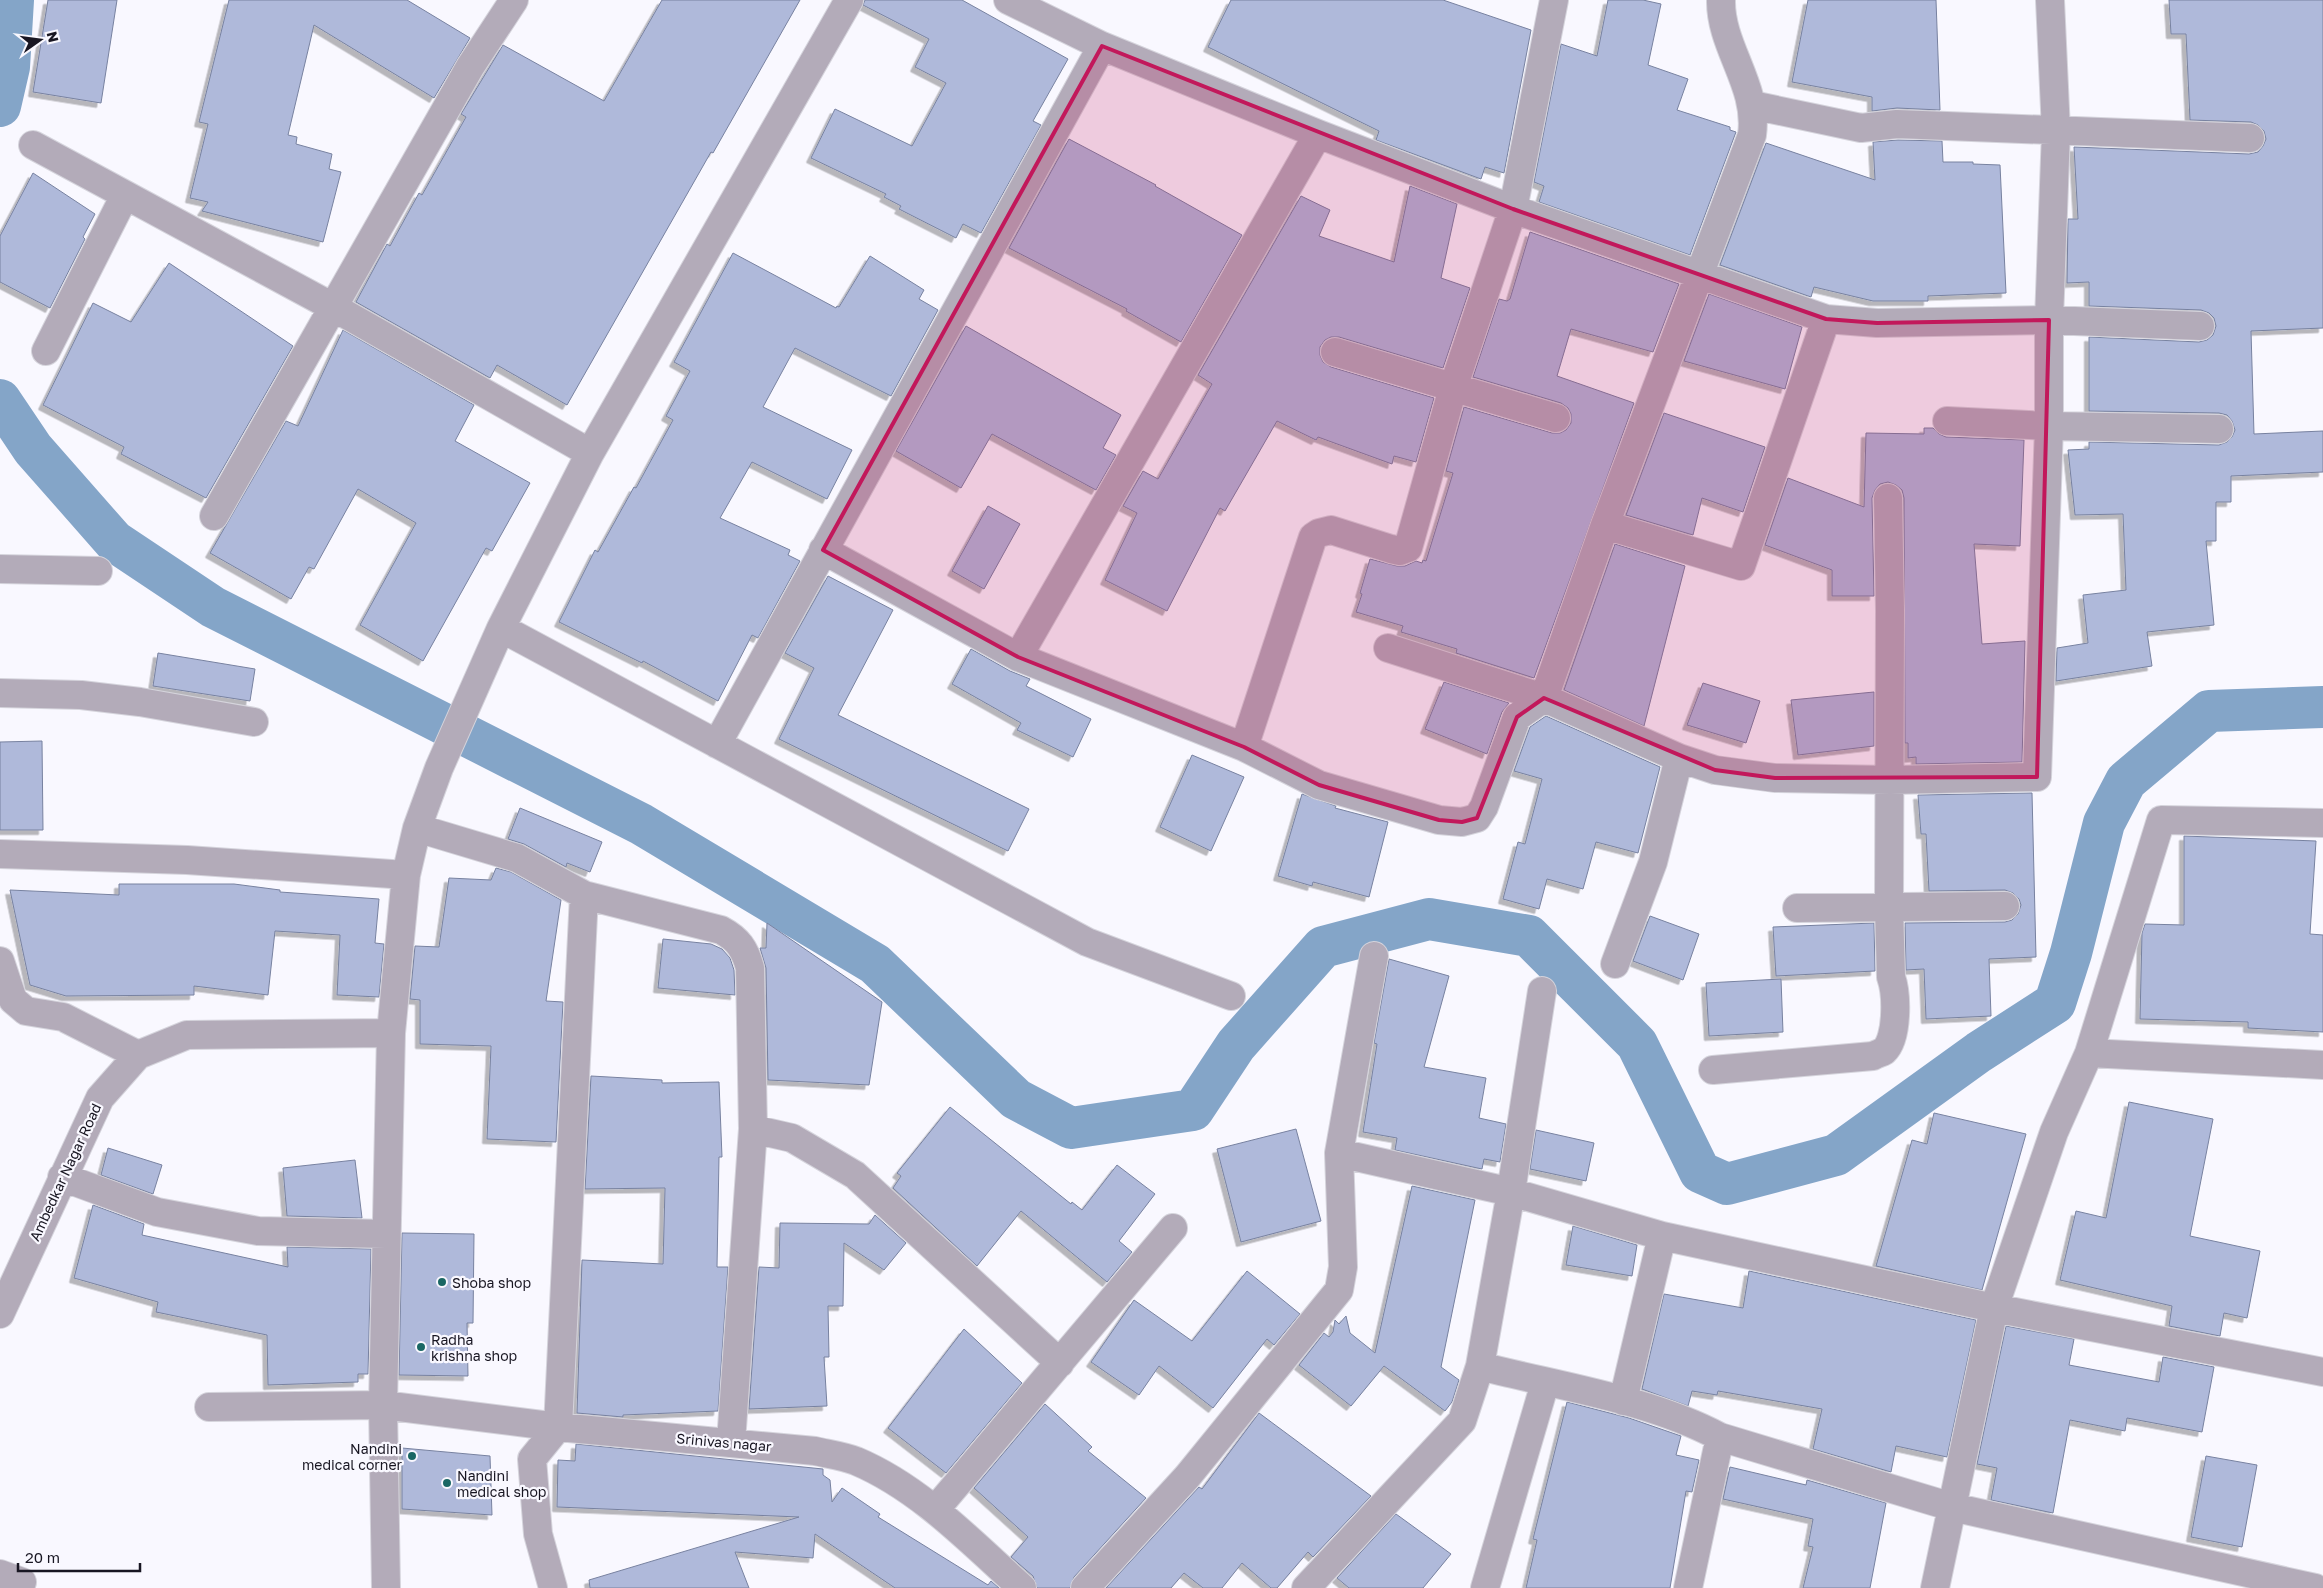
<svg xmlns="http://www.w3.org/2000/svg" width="2323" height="1588" viewBox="0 0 2323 1588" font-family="'Golos Text',sans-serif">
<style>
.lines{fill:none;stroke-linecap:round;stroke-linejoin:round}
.canal{stroke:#84a5c8;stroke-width:42}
.building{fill:#afb9da;stroke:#7882a0;filter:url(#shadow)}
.minor-casing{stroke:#d5d4dc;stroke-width:30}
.minor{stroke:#b3abb9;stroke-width:28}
.marked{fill:#c2185b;fill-opacity:0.2;stroke:#c2185b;stroke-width:4;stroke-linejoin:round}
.poi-dot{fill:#1a6764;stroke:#f9f8ff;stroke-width:2}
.labels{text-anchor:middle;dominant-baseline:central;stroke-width:4.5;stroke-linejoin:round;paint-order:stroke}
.street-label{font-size:14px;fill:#181622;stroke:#f9f8ff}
.poi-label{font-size:14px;fill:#181622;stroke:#f9f8ff;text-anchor:start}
</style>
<defs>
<filter id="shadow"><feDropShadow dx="-4.5" dy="4.5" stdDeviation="0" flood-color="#0004"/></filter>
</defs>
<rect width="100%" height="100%" fill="#f9f8ff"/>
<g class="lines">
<path class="canal" d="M 0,106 L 9,67 L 13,0
M 0,400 L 33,449 L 114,541 L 213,607 L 641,824 L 875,964 L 1016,1099 L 1071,1128 L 1193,1110 L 1236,1045 L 1323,947 L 1429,919 L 1529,936 L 1637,1044 L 1700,1172 L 1727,1184 L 1836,1155 L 1979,1052 L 2055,1003 L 2071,953 L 2104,823 L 2126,781 L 2209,711 L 2323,707"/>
</g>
<path class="building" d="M 48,0 L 117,0 L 101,103 L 33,92 Z
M 229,0 L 407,0 L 470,38 L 434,98 L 314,25 L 288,135 L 297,137 L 296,144 L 332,154 L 329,169 L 341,172 L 323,242 L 202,211 L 208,202 L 190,198 L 208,124 L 199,122 Z
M 662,0 L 800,0 L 713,153 L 711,152 L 567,405 L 497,365 L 490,378 L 356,302 L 387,244 L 390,246 L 419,193 L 422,195 L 466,117 L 461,114 L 503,45 L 604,101 Z
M 865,0 L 962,0 L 1068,59 L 1033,121 L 1041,125 L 981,233 L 963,224 L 956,238 L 899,209 L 901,206 L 884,197 L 886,194 L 811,158 L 835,109 L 912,146 L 946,83 L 915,67 L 929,39 L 863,5 Z
M 1231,0 L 1443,0 L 1531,30 L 1504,173 L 1485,167 L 1481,179 L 1376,140 L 1379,131 L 1208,47 Z
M 1608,0 L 1643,0 L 1661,4 L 1648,65 L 1688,79 L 1677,110 L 1730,127 L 1730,130 L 1736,132 L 1690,255 L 1539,202 L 1544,186 L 1534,182 L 1561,44 L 1597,56 Z
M 1808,0 L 1936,0 L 1940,110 L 1897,108 L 1872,111 L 1872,97 L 1792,82 Z
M 2169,0 L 2323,0 L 2323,328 L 2251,331 L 2254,434 L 2323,431 L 2323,472 L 2231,476 L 2231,502 L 2216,502 L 2216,541 L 2206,541 L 2214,625 L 2147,632 L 2152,666 L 2056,681 L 2057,648 L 2088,643 L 2083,595 L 2126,590 L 2123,514 L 2075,515 L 2068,450 L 2089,449 L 2089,442 L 2219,445 L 2227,442 L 2232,437 L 2235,430 L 2232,421 L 2227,415 L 2219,413 L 2089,411 L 2089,337 L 2199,342 L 2207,340 L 2213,335 L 2216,326 L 2214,318 L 2209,313 L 2201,310 L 2089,306 L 2089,282 L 2067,283 L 2068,219 L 2078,219 L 2074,147 L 2249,154 L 2258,152 L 2263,146 L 2266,139 L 2264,131 L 2258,125 L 2251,122 L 2190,120 L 2186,34 L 2171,34 Z
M 1069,139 L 1156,185 L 1155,186 L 1242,235 L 1181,342 L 1126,311 L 1127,309 L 1009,248 Z
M 1898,140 L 1942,141 L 1943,162 L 1973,162 L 1973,164 L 2000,165 L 2006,293 L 1928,296 L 1928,301 L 1873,301 L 1814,287 L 1811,297 L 1720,265 L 1766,143 L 1875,180 L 1873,142 Z
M 33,173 L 95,214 L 83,237 L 85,239 L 50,308 L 0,282 L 0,236 Z
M 1410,186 L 1457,204 L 1441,278 L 1470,288 L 1443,368 L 1339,337 L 1331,337 L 1325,340 L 1320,347 L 1320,355 L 1323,362 L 1331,367 L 1434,398 L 1416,462 L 1394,456 L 1392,464 L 1318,437 L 1316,440 L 1277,421 L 1225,511 L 1220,508 L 1167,611 L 1105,580 L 1137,513 L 1123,506 L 1143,471 L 1158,479 L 1212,384 L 1198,375 L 1301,196 L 1330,210 L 1319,236 L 1394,262 Z
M 1530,232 L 1679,284 L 1653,352 L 1571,329 L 1557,376 L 1634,403 L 1534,678 L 1456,653 L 1457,649 L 1401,632 L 1403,626 L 1356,612 L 1362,594 L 1360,593 L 1370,559 L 1397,566 L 1405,566 L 1416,561 L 1422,563 L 1423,560 L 1426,561 L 1453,473 L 1446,471 L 1464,407 L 1552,433 L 1560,433 L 1566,430 L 1571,423 L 1571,414 L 1568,408 L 1561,403 L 1473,377 L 1499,299 L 1507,301 L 1510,299 Z
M 733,253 L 836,308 L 837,306 L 839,307 L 870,256 L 924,290 L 919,299 L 938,310 L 891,396 L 795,348 L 763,407 L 852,450 L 827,499 L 752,462 L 720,518 L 790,550 L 788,555 L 800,561 L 758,638 L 752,635 L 718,701 L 643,661 L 642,663 L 559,622 L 595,550 L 598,552 L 634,487 L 636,488 L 673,420 L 666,416 L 690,371 L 674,362 Z
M 169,263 L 293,346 L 206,498 L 121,454 L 124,447 L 43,405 L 93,303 L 131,322 Z
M 1709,294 L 1802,327 L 1785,389 L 1684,361 Z
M 966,326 L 1121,415 L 1103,448 L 1116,455 L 1096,490 L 992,434 L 961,488 L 896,451 Z
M 343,330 L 474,405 L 455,441 L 530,483 L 492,551 L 486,548 L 423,661 L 360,625 L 416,523 L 358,489 L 314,569 L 309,567 L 291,599 L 210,553 L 286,421 L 298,426 Z
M 1664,413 L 1765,447 L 1743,512 L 1702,498 L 1693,535 L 1626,515 Z
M 1924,428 L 1933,428 L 1939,434 L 1946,437 L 2024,440 L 2020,546 L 1974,544 L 1982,644 L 2025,641 L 2022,762 L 1916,764 L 1916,757 L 1908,758 L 1908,743 L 1905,743 L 1904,498 L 1902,490 L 1896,485 L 1888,482 L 1880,484 L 1875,490 L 1872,498 L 1874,596 L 1832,596 L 1832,570 L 1765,545 L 1788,478 L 1864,507 L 1866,433 L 1924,434 Z
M 988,506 L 1020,524 L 984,589 L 952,571 Z
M 1615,544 L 1685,566 L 1644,726 L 1564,690 Z
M 828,576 L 893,610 L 838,715 L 1029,809 L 1008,851 L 779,739 L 814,668 L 785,653 Z
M 971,649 L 1010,671 L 1030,679 L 1026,686 L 1091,719 L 1073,757 L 1017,730 L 1021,723 L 952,684 Z
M 158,653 L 255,669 L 250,701 L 153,686 Z
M 1444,682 L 1509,703 L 1502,712 L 1487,754 L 1425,729 Z
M 1703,683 L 1760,701 L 1746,743 L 1687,725 Z
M 1874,692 L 1874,746 L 1798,755 L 1791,700 Z
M 1546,716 L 1660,767 L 1638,853 L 1596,842 L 1583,889 L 1547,879 L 1539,909 L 1503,899 L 1518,842 L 1525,844 L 1542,779 L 1514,771 L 1530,727 Z
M 42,741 L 43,830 L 0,830 L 0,742 Z
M 1192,755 L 1244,777 L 1211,851 L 1160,827 Z
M 2032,793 L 2036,957 L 1989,959 L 1991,1016 L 1926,1019 L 1924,969 L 1906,970 L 1905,923 L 2005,922 L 2012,920 L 2018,914 L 2021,905 L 2019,899 L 2013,893 L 2005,890 L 1929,891 L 1926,834 L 1921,834 L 1918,795 Z
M 1302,794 L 1336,806 L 1335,808 L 1388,822 L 1369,897 L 1313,882 L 1312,886 L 1278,876 Z
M 520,808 L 602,842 L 590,872 L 567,863 L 566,867 L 524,844 L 508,839 Z
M 2184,836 L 2316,841 L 2310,934 L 2323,935 L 2323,1032 L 2248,1028 L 2248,1022 L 2140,1019 L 2142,933 L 2145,924 L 2184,925 Z
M 496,868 L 511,872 L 561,900 L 546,1001 L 563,1002 L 556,1142 L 487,1139 L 491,1046 L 420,1044 L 420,1000 L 410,999 L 415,946 L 439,947 L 449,878 L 491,880 Z
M 119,884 L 234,884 L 280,890 L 280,892 L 379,899 L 375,943 L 384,944 L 379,997 L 337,995 L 340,935 L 275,931 L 268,995 L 194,986 L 194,995 L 66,996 L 30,985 L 10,890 L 119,895 Z
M 1650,916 L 1699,934 L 1683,980 L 1633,961 Z
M 767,923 L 882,1002 L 869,1085 L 768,1080 L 766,968 L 760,948 L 766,948 Z
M 1874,923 L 1875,971 L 1776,976 L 1773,927 Z
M 663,939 L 711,944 L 722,949 L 730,958 L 734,970 L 735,995 L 658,988 Z
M 1389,959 L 1449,976 L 1424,1067 L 1486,1078 L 1479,1118 L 1506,1124 L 1500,1162 L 1484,1159 L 1482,1169 L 1395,1150 L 1397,1138 L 1363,1132 L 1377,1044 L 1374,1043 Z
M 1781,979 L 1783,1032 L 1709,1036 L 1706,983 Z
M 591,1076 L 662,1080 L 662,1083 L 719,1082 L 722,1157 L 719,1157 L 717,1267 L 728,1267 L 718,1411 L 623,1415 L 623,1417 L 577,1413 L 582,1260 L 663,1264 L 665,1188 L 585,1189 Z
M 2129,1102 L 2213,1119 L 2190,1236 L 2260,1251 L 2247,1318 L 2224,1313 L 2220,1336 L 2169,1326 L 2172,1306 L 2060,1280 L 2076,1211 L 2106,1218 Z
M 950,1107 L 1071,1204 L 1072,1202 L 1082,1210 L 1117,1165 L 1155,1194 L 1119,1241 L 1132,1252 L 1107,1282 L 1021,1211 L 977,1266 L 893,1188 L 901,1176 L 897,1173 Z
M 1934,1113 L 2026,1134 L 1982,1290 L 1876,1266 L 1912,1140 L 1927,1144 Z
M 1296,1129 L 1321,1221 L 1241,1242 L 1217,1149 Z
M 1536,1130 L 1594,1143 L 1586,1181 L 1530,1169 Z
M 108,1148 L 162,1165 L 153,1194 L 101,1175 Z
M 355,1160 L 362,1218 L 287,1216 L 283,1168 Z
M 1412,1186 L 1475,1200 L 1441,1367 L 1459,1380 L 1452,1402 L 1445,1411 L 1384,1366 L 1351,1406 L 1299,1365 L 1324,1333 L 1329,1337 L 1333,1332 L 1335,1320 L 1339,1324 L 1346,1316 L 1350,1333 L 1375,1353 Z
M 93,1205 L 144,1224 L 142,1235 L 288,1267 L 287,1247 L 371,1249 L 368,1374 L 358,1374 L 358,1382 L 268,1385 L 267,1335 L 156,1312 L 158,1302 L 74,1278 Z
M 875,1215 L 906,1243 L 884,1270 L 844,1243 L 843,1306 L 828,1306 L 829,1357 L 824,1357 L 827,1406 L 749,1409 L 759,1267 L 779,1268 L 780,1223 L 869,1224 Z
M 1573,1226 L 1637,1245 L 1632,1276 L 1566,1265 Z
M 402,1233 L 474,1234 L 473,1323 L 467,1323 L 468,1376 L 399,1375 Z
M 1247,1271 L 1300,1314 L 1274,1345 L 1267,1339 L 1213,1408 L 1159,1366 L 1139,1395 L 1091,1362 L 1134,1300 L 1192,1341 Z
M 1749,1271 L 1976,1320 L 1947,1457 L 1896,1446 L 1891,1472 L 1813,1449 L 1822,1409 L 1718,1391 L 1717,1395 L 1692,1391 L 1688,1406 L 1642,1389 L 1664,1294 L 1743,1308 Z
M 2006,1326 L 2074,1339 L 2069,1365 L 2159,1382 L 2163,1357 L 2214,1367 L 2202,1432 L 2127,1418 L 2125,1431 L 2070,1420 L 2053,1513 L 1991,1500 L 1997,1468 L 1977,1464 Z
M 964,1329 L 1022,1383 L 946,1473 L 888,1428 Z
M 1567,1402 L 1629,1418 L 1681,1436 L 1676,1455 L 1699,1460 L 1692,1492 L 1686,1491 L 1670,1588 L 1526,1588 L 1537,1540 L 1533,1539 Z
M 1045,1404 L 1092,1447 L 1088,1451 L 1146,1498 L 1074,1577 L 1070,1588 L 1037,1588 L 1033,1576 L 1011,1557 L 1028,1537 L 974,1488 Z
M 1259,1413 L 1371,1496 L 1313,1557 L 1308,1552 L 1277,1588 L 1271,1588 L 1242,1563 L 1222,1588 L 1203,1588 L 1184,1573 L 1171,1588 L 1106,1588 L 1199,1487 L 1202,1489 Z
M 576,1444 L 823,1469 L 823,1475 L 830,1480 L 832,1502 L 842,1488 L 880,1514 L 878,1517 L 988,1585 L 991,1581 L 999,1588 L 895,1588 L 815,1534 L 813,1558 L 735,1552 L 749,1588 L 590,1588 L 589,1580 L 799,1517 L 557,1507 L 558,1460 L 575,1461 Z
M 402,1448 L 490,1456 L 492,1515 L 402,1509 Z
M 2206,1456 L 2257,1465 L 2242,1547 L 2191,1537 Z
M 1730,1467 L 1806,1485 L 1807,1480 L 1886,1503 L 1870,1588 L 1803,1588 L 1813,1547 L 1808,1546 L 1813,1519 L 1723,1499 Z
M 1396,1514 L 1451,1554 L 1423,1588 L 1349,1588 L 1337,1578 Z"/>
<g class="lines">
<defs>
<path id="minor" d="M 1008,0 L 1102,46 L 1318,134 L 1513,209 L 1826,319 L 1877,323 L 2049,320 L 2200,326
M 1752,105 L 1861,128 L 1897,124 L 2250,138
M 33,145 L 333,307 L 590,453
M 46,351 L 125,195
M 1335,352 L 1556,418
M 1947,421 L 2049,426 L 2219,429
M 214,516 L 470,67 L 514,0
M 1605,525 L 1741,566 L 1826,319
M 823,550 L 1018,657 L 1244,747 L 1319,785 L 1439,820 L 1462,822 L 1477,818 L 1484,807 L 1517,717 L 1544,698 L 1605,525 L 1752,135 C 1759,86 1720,47 1721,0
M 0,569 L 98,571
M 501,628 L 1087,942 L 1231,996
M 1388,648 L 1544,698 L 1679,758 L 1715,770 L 1775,778 L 1890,780 L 2037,777 L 2049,426 L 2049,320 L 2056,131 L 2050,0
M 1018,657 L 1318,134
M 0,693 L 81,695 L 140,702 L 254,722
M 717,744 L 1102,46
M 1244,747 L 1313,537 L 1319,533 L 1331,530 L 1391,549 L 1400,551 L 1408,548 L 1453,388 L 1513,209 L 1554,0
M 417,828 L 517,858 L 584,895 L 721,930 C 738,939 745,949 750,968 L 753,1129 L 731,1442
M 0,854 L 187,860 L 406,875
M 1797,908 L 2005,906
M 0,961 L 13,1000 L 26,1011 L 63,1017 L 138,1055
M 1615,964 L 1653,862 L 1679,758
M 2089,1053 L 2323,1065
M 1713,1070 L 1873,1056 C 1876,1054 1881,1053 1884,1051 C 1898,1038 1897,994 1891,977 L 1889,908 L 1890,610 L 1888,498
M 753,1129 L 792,1138 L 855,1175 L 1060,1363
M 1339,1153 L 1511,1192 L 1662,1236 L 1994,1308 L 2323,1372
M 62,1177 L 157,1212 L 258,1231 L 386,1234
M 0,1314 L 100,1098 L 138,1055 L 187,1035 L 391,1033
M 1480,1366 L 1511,1192 L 1542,991
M 1623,1401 L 1662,1236
M 209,1407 L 383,1405 L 558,1427 L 815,1451 C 828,1454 843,1456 856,1461 C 920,1488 971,1542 1022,1588
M 935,1510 L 1173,1228
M 0,1574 L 22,1582
M 386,1588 L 383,1405 L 391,1033 L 406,875 L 417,828 L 439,768 L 501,628 L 590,453 L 849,0
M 553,1588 L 538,1534 L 532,1459 L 558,1427 L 584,895
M 1085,1588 L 1187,1477 L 1339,1290 L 1343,1267 L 1339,1153 L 1374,956
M 1306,1588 L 1462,1421 L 1480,1366 C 1557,1386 1649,1399 1720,1437
M 1485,1588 L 1545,1383
M 1688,1588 L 1720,1437 L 1952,1507 L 2315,1588
M 1935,1588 L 1994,1308 L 2054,1132 L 2089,1053 L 2161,820 L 2323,823"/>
</defs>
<use href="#minor" class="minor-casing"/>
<use href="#minor" class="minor"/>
</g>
<path class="marked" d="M 1102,46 L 1513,209 L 1826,319 L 1877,323 L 2049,320 L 2037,777 L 1775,778 L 1715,770 L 1544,698 L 1517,717 L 1477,818 L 1462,822 L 1439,820 L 1319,785 L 1244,747 L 1018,657 L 823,550 Z"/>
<g class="poi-dot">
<circle cx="442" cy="1282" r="5"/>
<circle cx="421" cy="1347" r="5"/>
<circle cx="412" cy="1456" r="5"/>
<circle cx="447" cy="1483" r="5"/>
</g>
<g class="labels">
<g class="street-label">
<text transform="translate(65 1172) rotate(-65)">Ambedkar Nagar Road</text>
<text transform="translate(724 1442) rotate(5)">Srinivas nagar</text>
</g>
<g class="poi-label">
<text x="452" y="1282">Shoba shop</text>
<text x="431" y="1339">Radha<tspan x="431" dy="16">krishna shop</tspan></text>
<text x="402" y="1448" text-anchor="end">Nandini<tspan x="402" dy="16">medical corner</tspan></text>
<text x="457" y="1475">Nandini<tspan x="457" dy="16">medical shop</tspan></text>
</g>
</g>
<g transform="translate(40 40) rotate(76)" stroke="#f9f8ff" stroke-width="4" paint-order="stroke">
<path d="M0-4L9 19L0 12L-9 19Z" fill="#181622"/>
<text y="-8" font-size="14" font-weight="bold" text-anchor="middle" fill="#181622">N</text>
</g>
<path d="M18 1563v8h122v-8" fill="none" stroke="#181622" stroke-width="2.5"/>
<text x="25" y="1563" font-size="15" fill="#181622" stroke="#f9f8ff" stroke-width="4" paint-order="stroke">20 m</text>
</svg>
